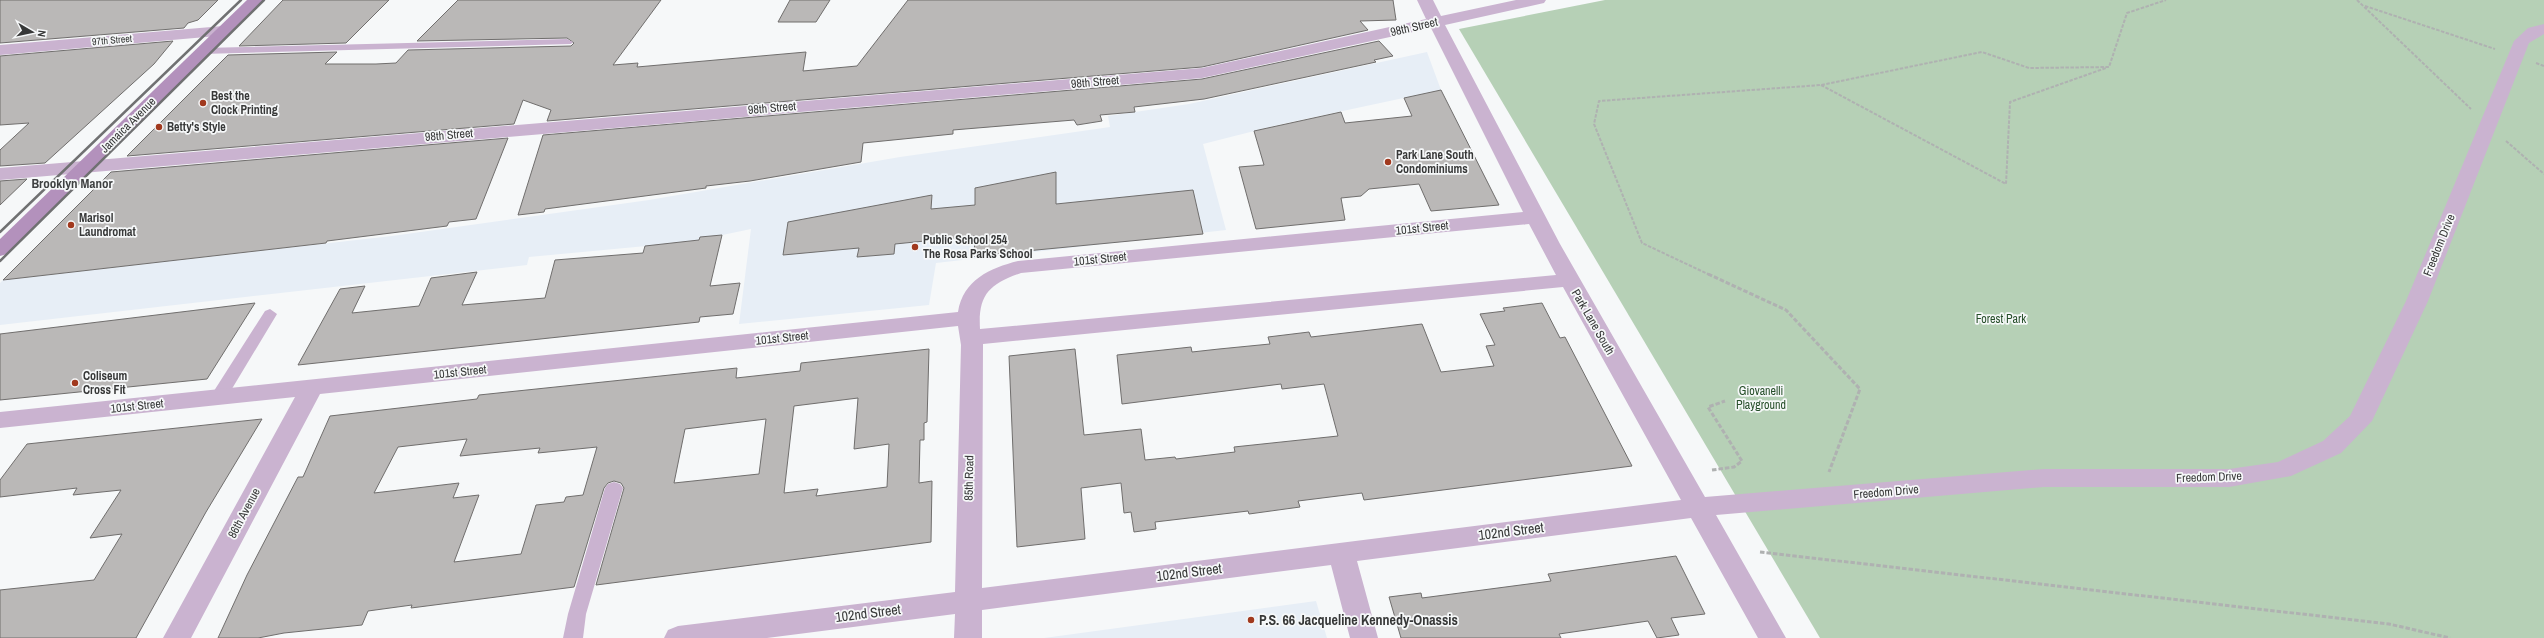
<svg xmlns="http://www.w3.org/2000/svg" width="2544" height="638" viewBox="0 0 2544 638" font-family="'Archivo Narrow',sans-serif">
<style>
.built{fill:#e7eef6}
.green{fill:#b6d0b6}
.building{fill:#bab8b7;stroke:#706e6d;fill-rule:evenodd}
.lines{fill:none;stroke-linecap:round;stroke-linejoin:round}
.path-far1{stroke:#afb1b1;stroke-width:2;stroke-dasharray:3.5 1.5;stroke-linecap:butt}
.path{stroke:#afb1b1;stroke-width:3;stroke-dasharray:4.5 2;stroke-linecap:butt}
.service{fill:#cab3d0;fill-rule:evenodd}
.minor{fill:#cab3d0;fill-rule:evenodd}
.secondary{fill:#b391bc;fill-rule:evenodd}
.rail{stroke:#707172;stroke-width:2.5}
.poi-dot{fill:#a1391e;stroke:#f6f8f9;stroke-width:1.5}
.labels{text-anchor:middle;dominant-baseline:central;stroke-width:3.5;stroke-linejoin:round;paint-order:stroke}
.far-street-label{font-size:10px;fill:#373838;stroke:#f6f8f9}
.street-label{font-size:12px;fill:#373838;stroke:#f6f8f9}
.poi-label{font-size:12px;font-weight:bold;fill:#373838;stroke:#f6f8f9;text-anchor:start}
.park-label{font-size:12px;fill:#264e29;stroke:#f6f8f9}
.neighbourhood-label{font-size:13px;font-weight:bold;fill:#3e4041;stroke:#f6f8f9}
.near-street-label{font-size:14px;fill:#373838;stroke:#f6f8f9}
.near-poi-label{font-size:14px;font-weight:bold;fill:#373838;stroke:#f6f8f9;text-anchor:start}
</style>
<rect width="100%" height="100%" fill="#f6f8f9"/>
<path class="built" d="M 1427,52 L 1441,90 L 1282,124 L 1203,144 L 1226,230 L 936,263 L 929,305 L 739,324 L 751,229 L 689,242 L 529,257 L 527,265 L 0,325 L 0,283 L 3,280 L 392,236 L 649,200 L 900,157 L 1110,127 L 1108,116 L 1189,104 Z
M 1316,601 L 1327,638 L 1044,638 Z"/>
<path class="green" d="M 1605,0 L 2544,0 L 2544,638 L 1820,638 L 1459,29 Z"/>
<path class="building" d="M 0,0 L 218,0 L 198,20 L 188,23 L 184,28 L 0,43 Z
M 283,0 L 389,0 L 346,43 L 239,46 Z
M 458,0 L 661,0 L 613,65 L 638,63 L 637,67 L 806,52 L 803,71 L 857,66 L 908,0 L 1393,0 L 1396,20 L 1360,21 L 1368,30 L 1202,67 L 547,121 L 551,110 L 523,100 L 514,124 L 127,156 L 228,55 L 337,52 L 325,64 L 376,64 L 396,63 L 408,50 L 571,46 L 574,43 L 567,38 L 417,41 Z
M 790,0 L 830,0 L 816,22 L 778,22 Z
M 173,41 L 154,64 L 45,163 L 0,166 L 0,150 L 29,123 L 0,125 L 0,56 Z
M 1379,41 L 1393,56 L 1374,60 L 1376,62 L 1204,99 L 1134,107 L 1135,112 L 1100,115 L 1102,121 L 1077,125 L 1074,120 L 953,130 L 953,134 L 863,143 L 861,162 L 750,181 L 706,186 L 706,188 L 545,209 L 544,212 L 518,215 L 543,135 L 1202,79 Z
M 1441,90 L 1499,205 L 1431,211 L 1419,184 L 1369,189 L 1361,196 L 1341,198 L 1345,220 L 1256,229 L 1239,167 L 1264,165 L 1254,131 L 1341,112 L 1345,123 L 1412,116 L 1404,98 Z
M 508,138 L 476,219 L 449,222 L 447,226 L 327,241 L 326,243 L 3,280 L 111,172 Z
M 1056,172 L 1056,204 L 1193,190 L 1203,234 L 974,256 L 975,236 L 895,244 L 894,254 L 857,257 L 859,248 L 783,255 L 788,222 L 932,195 L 931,209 L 975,205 L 975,188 Z
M 27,179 L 0,205 L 0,181 Z
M 722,235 L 710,286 L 740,283 L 733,314 L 700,317 L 699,322 L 298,365 L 340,289 L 365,286 L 352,313 L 419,306 L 431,278 L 477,272 L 462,305 L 545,298 L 555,260 L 643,253 L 645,246 L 699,240 L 700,237 Z
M 255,303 L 207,379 L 0,400 L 0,334 Z
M 1542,303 L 1560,338 L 1565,337 L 1632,466 L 1364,500 L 1362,493 L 1298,501 L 1300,507 L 1249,514 L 1248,511 L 1155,522 L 1156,529 L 1134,532 L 1131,512 L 1124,513 L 1121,483 L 1081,488 L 1085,539 L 1017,547 L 1009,356 L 1075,349 L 1084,435 L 1141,429 L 1145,460 L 1175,457 L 1176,459 L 1235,452 L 1234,447 L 1338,436 L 1324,384 L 1282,389 L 1281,384 L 1122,404 L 1117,355 L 1191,347 L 1192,352 L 1219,349 L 1270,344 L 1268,337 L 1309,332 L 1311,337 L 1422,324 L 1441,372 L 1494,366 L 1486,346 L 1495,345 L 1480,314 L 1505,311 L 1503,308 Z
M 929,349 L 927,422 L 924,423 L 924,440 L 920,440 L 919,483 L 932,481 L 931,542 L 596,585 L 624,488 L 621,483 L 614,481 L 608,483 L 604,488 L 574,587 L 411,608 L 412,605 L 368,611 L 362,625 L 284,633 L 258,638 L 218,638 L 247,575 L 298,477 L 303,477 L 330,416 L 477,399 L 479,395 L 737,368 L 736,378 L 800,371 L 801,363 ZM 858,398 L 854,449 L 889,444 L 887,487 L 816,496 L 818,489 L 784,493 L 794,406 ZM 766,419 L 759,474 L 674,483 L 685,429 ZM 467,439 L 460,456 L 540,448 L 538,453 L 597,447 L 583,495 L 566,497 L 564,502 L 536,505 L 521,554 L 454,562 L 479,495 L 453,498 L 459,483 L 374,493 L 398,447 Z
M 262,419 L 206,512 L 136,638 L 0,638 L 0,590 L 94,580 L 122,534 L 90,538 L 121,490 L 73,495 L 77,488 L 0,497 L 0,480 L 27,444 Z
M 1676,556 L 1705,614 L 1671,618 L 1679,635 L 1657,638 L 1648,621 L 1559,634 L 1561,638 L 1401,638 L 1389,597 L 1421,593 L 1422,598 L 1551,581 L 1548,574 Z"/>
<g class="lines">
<path class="path-far1" d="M 2357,0 L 2471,109
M 2365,6 L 2495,49
M 2536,63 L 2544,66
M 1821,85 L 2006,184 L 2010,102 L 2106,68
M 2506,141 L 2544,174
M 1710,275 L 1642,243 L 1594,124 L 1599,101 L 1821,85 L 1982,52 L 2029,68 L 2109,67 L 2127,13 L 2166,0"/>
<path class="path" d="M 1708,274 L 1786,310 L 1860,389 L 1829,472
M 1712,470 L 1734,467 L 1742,461 L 1708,407 L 1725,401
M 1760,552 L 2389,624 L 2450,638"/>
<path class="service" d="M 567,39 L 573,42 L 571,44 L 203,54 L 197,51 L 203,48 Z
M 270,309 L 277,314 L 224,402 L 212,402 L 210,398 L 212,394 L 265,311 Z
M 614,482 L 620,484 L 623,488 L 586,614 L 583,638 L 563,638 L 568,614 L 605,488 L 608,484 Z"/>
<path class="minor" d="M 1417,0 L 1433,0 L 1441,16 L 1516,0 L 1546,0 L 1544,3 L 1445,25 L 1560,244 L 1705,497 L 2044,469 L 2229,469 L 2278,462 L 2323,441 L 2350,416 L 2406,301 L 2514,41 L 2528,28 L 2544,24 L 2544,34 L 2529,43 L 2428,301 L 2372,421 L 2341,453 L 2291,476 L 2229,487 L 2044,487 L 1716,515 L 1786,638 L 1758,638 L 1691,518 L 1357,561 L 1378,638 L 1350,638 L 1331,565 L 982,610 L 982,638 L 954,638 L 955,614 L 767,638 L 664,638 L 668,630 L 678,626 L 955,592 L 961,345 L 958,326 L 320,394 L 191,638 L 163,638 L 295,397 L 0,428 L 0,412 L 958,312 C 963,280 990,268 1018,261 L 1523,212 L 1431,28 L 1202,78 L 0,180 L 0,168 L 1202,68 L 1426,19 ZM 1529,224 L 1556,275 L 980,329 C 978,295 989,284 1021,273 ZM 1563,287 L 1681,500 L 982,588 L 983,344 Z
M 223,26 L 229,27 L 231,31 L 229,35 L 0,55 L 0,45 Z"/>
<path class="secondary" d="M 247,0 L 264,0 L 7,254 L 0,256 L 0,239 Z"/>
<path class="rail" d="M 0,232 L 241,0
M 0,261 L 264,0"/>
</g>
<g class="poi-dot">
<circle cx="203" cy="103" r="4"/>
<circle cx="159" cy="127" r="4"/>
<circle cx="1388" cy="162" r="4"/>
<circle cx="71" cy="225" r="4"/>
<circle cx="915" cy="247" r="4"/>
<circle cx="75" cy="383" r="4"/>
<circle cx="1251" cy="620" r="4"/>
</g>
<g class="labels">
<g class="far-street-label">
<text transform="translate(112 40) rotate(-5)">97th Street</text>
</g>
<g class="street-label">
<text transform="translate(1414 27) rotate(-13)">98th Street</text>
<text transform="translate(1095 82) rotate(-5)">98th Street</text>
<text transform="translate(772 108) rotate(-5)">98th Street</text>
<text transform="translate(128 125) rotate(-45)">Jamaica Avenue</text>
<text transform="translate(449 135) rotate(-5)">98th Street</text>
<text transform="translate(1422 228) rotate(-6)">101st Street</text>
<text transform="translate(2439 245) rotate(-68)">Freedom Drive</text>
<text transform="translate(1100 259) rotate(-6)">101st Street</text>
<text transform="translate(1593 322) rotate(60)">Park Lane South</text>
<text transform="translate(782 338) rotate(-6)">101st Street</text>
<text transform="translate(460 372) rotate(-6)">101st Street</text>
<text transform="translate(137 406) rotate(-6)">101st Street</text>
<text transform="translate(2209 477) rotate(-2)">Freedom Drive</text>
<text transform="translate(969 478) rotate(-89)">85th Road</text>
<text transform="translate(1886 492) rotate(-5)">Freedom Drive</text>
<text transform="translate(244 513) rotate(-62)">86th Avenue</text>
</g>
<g class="poi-label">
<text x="211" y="96">Best the<tspan x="211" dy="14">Clock Printing</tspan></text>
<text x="167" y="127">Betty's Style</text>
<text x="1396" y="155">Park Lane South<tspan x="1396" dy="14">Condominiums</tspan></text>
<text x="79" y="218">Marisol<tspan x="79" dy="14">Laundromat</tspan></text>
<text x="923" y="240">Public School 254<tspan x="923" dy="14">The Rosa Parks School</tspan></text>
<text x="83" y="376">Coliseum<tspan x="83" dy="14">Cross Fit</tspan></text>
</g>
<g class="park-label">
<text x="2001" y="319">Forest Park</text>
<text x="1761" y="391">Giovanelli<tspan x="1761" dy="14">Playground</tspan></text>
</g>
<g class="neighbourhood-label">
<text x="72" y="183">Brooklyn Manor</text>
</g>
<g class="near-street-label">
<text transform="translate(1511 531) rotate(-7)">102nd Street</text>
<text transform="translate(1189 572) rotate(-7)">102nd Street</text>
<text transform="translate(868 613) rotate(-7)">102nd Street</text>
</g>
<g class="near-poi-label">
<text x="1259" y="620">P.S. 66 Jacqueline Kennedy-Onassis</text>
</g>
</g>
<g transform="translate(32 32) rotate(99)" stroke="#f6f8f9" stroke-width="3" paint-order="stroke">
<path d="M0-3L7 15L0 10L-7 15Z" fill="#373838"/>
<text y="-6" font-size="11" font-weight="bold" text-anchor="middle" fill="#373838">N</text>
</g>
</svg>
